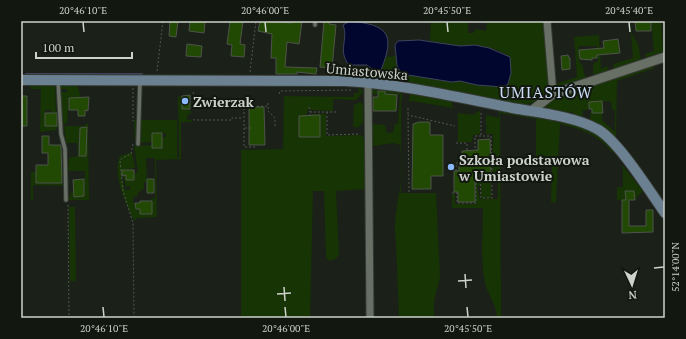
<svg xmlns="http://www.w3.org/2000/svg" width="686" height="339" viewBox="0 0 686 339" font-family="'PT Serif',serif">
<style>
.green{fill:#163404;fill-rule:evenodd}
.water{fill:#00062d;stroke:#3e435d}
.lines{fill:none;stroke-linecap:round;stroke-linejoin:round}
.stream{stroke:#3e435d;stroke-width:2}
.building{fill:#214903;stroke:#4d544a}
.service-casing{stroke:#363a34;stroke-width:5.5}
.minor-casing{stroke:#363a34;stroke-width:9}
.tertiary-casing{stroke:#363a34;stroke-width:11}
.secondary-casing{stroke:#363a34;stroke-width:12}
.path{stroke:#51574f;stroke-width:1;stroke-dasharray:2 2;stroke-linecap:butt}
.service{stroke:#686f65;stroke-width:3.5}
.minor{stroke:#686f65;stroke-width:7}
.tertiary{stroke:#686f65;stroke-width:9}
.secondary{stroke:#6b8090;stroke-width:10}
.ticks{fill:none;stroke:#ced2cd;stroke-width:1.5}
.poi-dot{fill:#8bb9fc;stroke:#12170f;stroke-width:1.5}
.labels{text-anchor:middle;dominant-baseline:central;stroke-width:4;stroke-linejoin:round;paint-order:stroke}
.street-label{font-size:14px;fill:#ced2cd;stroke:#12170f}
.poi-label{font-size:14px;font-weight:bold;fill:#ced2cd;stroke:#12170f;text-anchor:start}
.quarter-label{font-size:16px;letter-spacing:1px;fill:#ccdef7;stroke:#12170f}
.neatline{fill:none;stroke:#ced2cd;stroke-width:1.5}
.ticks-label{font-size:10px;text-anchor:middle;fill:#ced2cd}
</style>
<rect width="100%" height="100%" fill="#1b2118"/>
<path class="green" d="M 431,21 L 468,21 L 468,33 L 473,33 L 476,29 L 486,31 L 487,21 L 545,21 L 549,90 L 534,102 L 524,105 L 409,82 L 370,78 L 372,69 L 381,70 L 386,57 L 396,56 L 397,66 L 402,74 L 452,82 L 460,81 L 477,85 L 489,85 L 510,57 L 498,50 L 475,45 L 460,46 L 430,41 Z
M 549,21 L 551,21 L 556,84 L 577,77 L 574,37 L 599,35 L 601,69 L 607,66 L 609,71 L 593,75 L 593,64 L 598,61 L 597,46 L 579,46 L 579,61 L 583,66 L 584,74 L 587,78 L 561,86 L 556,86 L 553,84 Z
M 630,21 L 632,34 L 638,44 L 641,60 L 614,69 L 613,64 L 633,58 Z
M 651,21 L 661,21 L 663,50 L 665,51 L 646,58 L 645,54 L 654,51 Z
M 652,65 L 655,68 L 617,81 L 616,138 L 614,139 L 574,117 L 574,114 L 571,111 L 566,116 L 544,109 L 545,104 L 556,97 L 630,73 L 636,72 L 636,71 ZM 611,101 L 612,110 L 615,110 L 615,132 L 602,120 L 602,113 L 591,112 L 590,119 L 582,118 L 583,110 L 588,110 L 588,106 L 592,105 L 592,102 Z
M 21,84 L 55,84 L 56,113 L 51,113 L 51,110 L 45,110 L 45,126 L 58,126 L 56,130 L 40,132 L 41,89 L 31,89 L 30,86 L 21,86 Z
M 60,85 L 77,85 L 81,98 L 69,98 L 67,123 L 63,124 L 60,92 L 67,92 L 67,89 L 60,89 Z
M 358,85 L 363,92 L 356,100 L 333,99 L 333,111 L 311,110 L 309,107 L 306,116 L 299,116 L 299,137 L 320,136 L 320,116 L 312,116 L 312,114 L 326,114 L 326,136 L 361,135 L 365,139 L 367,189 L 336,191 L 339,255 L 334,260 L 328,260 L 326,257 L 324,191 L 313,191 L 310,318 L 241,318 L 241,150 L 283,149 L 284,96 L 354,97 L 354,93 L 359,93 Z
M 375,86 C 386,88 402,85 403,99 L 401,99 L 401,193 L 436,193 L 440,277 L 434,301 L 434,318 L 399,318 L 396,243 C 393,224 397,207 400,188 C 403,175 401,158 400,145 L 394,143 L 372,146 L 371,124 L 385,125 L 387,133 L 393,132 L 395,124 L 398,124 L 400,95 L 390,94 L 389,101 L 384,101 L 385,89 L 379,89 L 377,94 L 371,95 L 372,88 Z
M 410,93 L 451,100 L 453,108 L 412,101 L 409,102 Z
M 182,96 L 182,109 L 190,109 L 191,114 L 188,114 L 187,120 L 192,120 L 192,114 L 192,122 L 181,122 L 181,159 L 156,160 L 157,217 L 137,218 L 134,221 C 126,202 112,177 120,156 L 132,152 L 135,168 L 122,170 L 122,179 L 125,190 L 130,190 L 130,186 L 126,187 L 123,176 L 126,176 L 126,180 L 134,180 L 134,174 L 138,172 L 134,146 L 152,145 L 152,148 L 162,148 L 162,138 L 166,136 L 165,133 L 152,133 L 152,142 L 137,143 L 135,140 L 134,120 L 177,120 L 177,157 L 179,158 L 178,97 ZM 146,158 L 155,158 L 155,198 L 151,199 L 152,214 L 136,209 L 135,203 L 133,202 L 133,197 L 137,196 L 138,193 L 144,188 L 144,182 L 147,182 Z
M 360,102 L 363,104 L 363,123 L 357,128 L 353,126 L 354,105 Z
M 499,110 L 587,128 L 596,132 L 613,148 L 613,153 C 598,135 582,129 560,124 L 556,203 L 551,202 L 552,160 L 536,158 L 536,119 L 500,113 L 501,318 L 497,318 C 497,305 488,295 485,283 C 480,259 483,232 483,208 L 452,208 L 452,194 L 455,194 L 455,204 L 476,204 L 476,176 L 480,176 L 480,186 L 477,186 L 480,199 L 498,199 L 498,182 L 492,182 L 493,134 L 486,134 L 486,127 L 488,126 L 486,125 L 486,115 L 499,118 Z
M 480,111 L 480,134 L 473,135 L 472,142 L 458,142 L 458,113 L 475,115 L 476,112 Z
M 86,124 L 88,124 L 89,200 L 68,200 L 72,191 L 73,191 L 74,197 L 84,196 L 85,171 L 68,171 L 69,158 L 78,156 L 77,143 L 66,143 L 64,126 L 84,126 Z
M 621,164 L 643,191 L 635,199 L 634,191 L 626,191 L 626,200 L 617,200 L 617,187 L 623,187 L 623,169 Z
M 31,172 L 63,172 L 65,176 L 36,175 L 36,182 L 65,183 L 65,186 L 33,185 L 33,201 L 31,201 Z
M 481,179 L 491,179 L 491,198 L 481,198 Z
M 69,207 L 75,207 L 76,281 L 70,281 Z"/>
<path class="water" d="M 350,21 C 387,25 396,33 381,70 L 372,69 L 367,65 L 349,65 C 337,50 349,40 343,25 Z
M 419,40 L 460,46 L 475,45 L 489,48 L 510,57 L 511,73 L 508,84 L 503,87 L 477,85 L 460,81 L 452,82 L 402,74 L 397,66 L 395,45 L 398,41 Z"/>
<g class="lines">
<path class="stream" d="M 26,74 L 142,74"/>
</g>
<path class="building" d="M 170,21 L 178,21 L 176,37 L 169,36 Z
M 190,21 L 205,21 L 204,33 L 189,31 Z
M 230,21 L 243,21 L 240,44 L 245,45 L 244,57 L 231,56 L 232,45 L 227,44 Z
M 260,21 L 292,23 L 292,21 L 302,21 L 299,44 L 287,42 L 285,67 L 317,68 L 316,74 L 297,72 L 297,74 L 276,74 L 276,58 L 271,58 L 272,34 L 258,31 Z
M 324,21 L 330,21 L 329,24 L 336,25 L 332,68 L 320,67 Z
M 635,21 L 651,21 L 651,31 L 636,31 Z
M 618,39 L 620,53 L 597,55 L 597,58 L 592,58 L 592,60 L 580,59 L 579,50 L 604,48 L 603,41 Z
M 187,44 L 202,46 L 201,57 L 186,56 Z
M 568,55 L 569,58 L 570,58 L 570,69 L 562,70 L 561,56 Z
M 378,91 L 385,91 L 385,94 L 397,95 L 396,111 L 373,111 L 373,97 L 378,97 Z
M 190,95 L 190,109 L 182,109 L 182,96 Z
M 21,96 L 27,96 L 27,126 L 21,126 Z
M 89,97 L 88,111 L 85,110 L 85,116 L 78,116 L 78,110 L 69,110 L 69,98 Z
M 602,101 L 603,113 L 592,113 L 592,109 L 589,109 L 589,102 Z
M 249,107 L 264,107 L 265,145 L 249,145 Z
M 45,113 L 57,113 L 57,126 L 45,126 Z
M 320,115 L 320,137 L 299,137 L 299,116 Z
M 419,122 L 430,122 L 430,135 L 443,135 L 443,176 L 431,176 L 431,189 L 412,189 L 413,124 Z
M 87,127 L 86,156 L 79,156 L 80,128 Z
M 152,133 L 162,133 L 162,148 L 152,148 Z
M 42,136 L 49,136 L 49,145 L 61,145 L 62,183 L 36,183 L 36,165 L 48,165 L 48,153 L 42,153 Z
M 490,139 L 491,174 L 475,175 L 475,202 L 458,202 L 458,192 L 454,192 L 454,171 L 459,171 L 459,165 L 462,165 L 462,151 L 478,150 L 478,140 Z
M 122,170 L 134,170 L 134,180 L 126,180 L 126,175 L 122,176 Z
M 84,179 L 84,196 L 74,197 L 73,180 Z
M 147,179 L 154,179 L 154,193 L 147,193 Z
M 625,191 L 634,191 L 635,200 L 629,200 L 629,226 L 646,226 L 646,210 L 653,210 L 653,232 L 622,233 L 622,200 L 626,200 Z
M 140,201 L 152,201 L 152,214 L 140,214 L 140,209 L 136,209 L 135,203 L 140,203 Z"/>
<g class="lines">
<defs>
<path id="service" d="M 315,21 L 315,25
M 58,80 L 61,134 L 65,149 L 66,200
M 138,144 L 140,81"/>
<path id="minor" d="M 547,21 L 553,94
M 368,82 L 370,318"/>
<path id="tertiary" d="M 531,111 L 553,94 L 665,57"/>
<path id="secondary" d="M 21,80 L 345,81 C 403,84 460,98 518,109 C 541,113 576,117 597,129 C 618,140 650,192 665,213"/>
</defs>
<use href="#service" class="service-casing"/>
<use href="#minor" class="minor-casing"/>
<use href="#tertiary" class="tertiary-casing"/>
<use href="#secondary" class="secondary-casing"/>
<path class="path" d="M 157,71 L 163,21
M 250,72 L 256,21
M 133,88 L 133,121
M 193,92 L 195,96
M 279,94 L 280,91 L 352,90
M 268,105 L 268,101
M 309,107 L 310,112
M 408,108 L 408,115
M 327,112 L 327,135 L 360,134
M 310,116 L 310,112 L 336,112
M 194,119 L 194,120 L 232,120 L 232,118 L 243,118
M 245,128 L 251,128
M 481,135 L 481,111
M 456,143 L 467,143 L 467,151
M 133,144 L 131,154 L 122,158 L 120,161 L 123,191 L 133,223 L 134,318
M 255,147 L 244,147 L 244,107 L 268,106 L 268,111 L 275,118 L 275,128
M 456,171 L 456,163 L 468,163 L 468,165
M 480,176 L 481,198 L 492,198 L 492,175
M 409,192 L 408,115 L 455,126
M 452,193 L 457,193 L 457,203 L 476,203 L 476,175 L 492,176 L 491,136 L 475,136 L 475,150
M 68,205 L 69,318"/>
<use href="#service" class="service"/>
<use href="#minor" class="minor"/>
<use href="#tertiary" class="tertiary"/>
<use href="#secondary" class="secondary"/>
</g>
<path class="ticks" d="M 83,22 L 84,32M 265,22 L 266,32M 447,22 L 448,32M 629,22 L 630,32M 654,268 L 664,267M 465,274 L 466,288M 458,281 L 472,280M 284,287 L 285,301M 277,294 L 291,293M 103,307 L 104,317M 285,307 L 286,317M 467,307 L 468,317"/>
<g class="poi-dot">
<circle cx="185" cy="101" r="4"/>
<circle cx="451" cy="167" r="4"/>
</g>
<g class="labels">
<g class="street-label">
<text transform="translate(367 71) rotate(5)">Umiastowska</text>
</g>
<g class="poi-label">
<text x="193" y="101">Zwierzak</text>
<text x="459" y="159">Szkoła podstawowa<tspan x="459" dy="16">w Umiastowie</tspan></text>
</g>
<g class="quarter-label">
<text x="546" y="92">UMIASTÓW</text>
</g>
</g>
<rect width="686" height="339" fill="none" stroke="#12170f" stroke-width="44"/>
<g transform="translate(632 285) rotate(176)" stroke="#12170f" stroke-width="3" paint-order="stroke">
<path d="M0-3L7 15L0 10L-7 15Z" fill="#ced2cd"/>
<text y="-6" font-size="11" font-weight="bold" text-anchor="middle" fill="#ced2cd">N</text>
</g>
<path d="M36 52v6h96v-6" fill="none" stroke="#ced2cd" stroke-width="2"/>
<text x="42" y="52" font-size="12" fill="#ced2cd" stroke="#12170f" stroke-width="3" paint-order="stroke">100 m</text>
<rect x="22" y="22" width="642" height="295" class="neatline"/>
<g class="ticks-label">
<text x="83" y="14">20°46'10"E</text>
<text x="265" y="14">20°46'00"E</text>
<text x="447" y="14">20°45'50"E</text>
<text x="629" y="14">20°45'40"E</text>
<text transform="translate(675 267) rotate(-90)" y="4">52°14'00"N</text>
<text x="104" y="332">20°46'10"E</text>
<text x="286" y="332">20°46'00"E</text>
<text x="468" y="332">20°45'50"E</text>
</g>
</svg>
